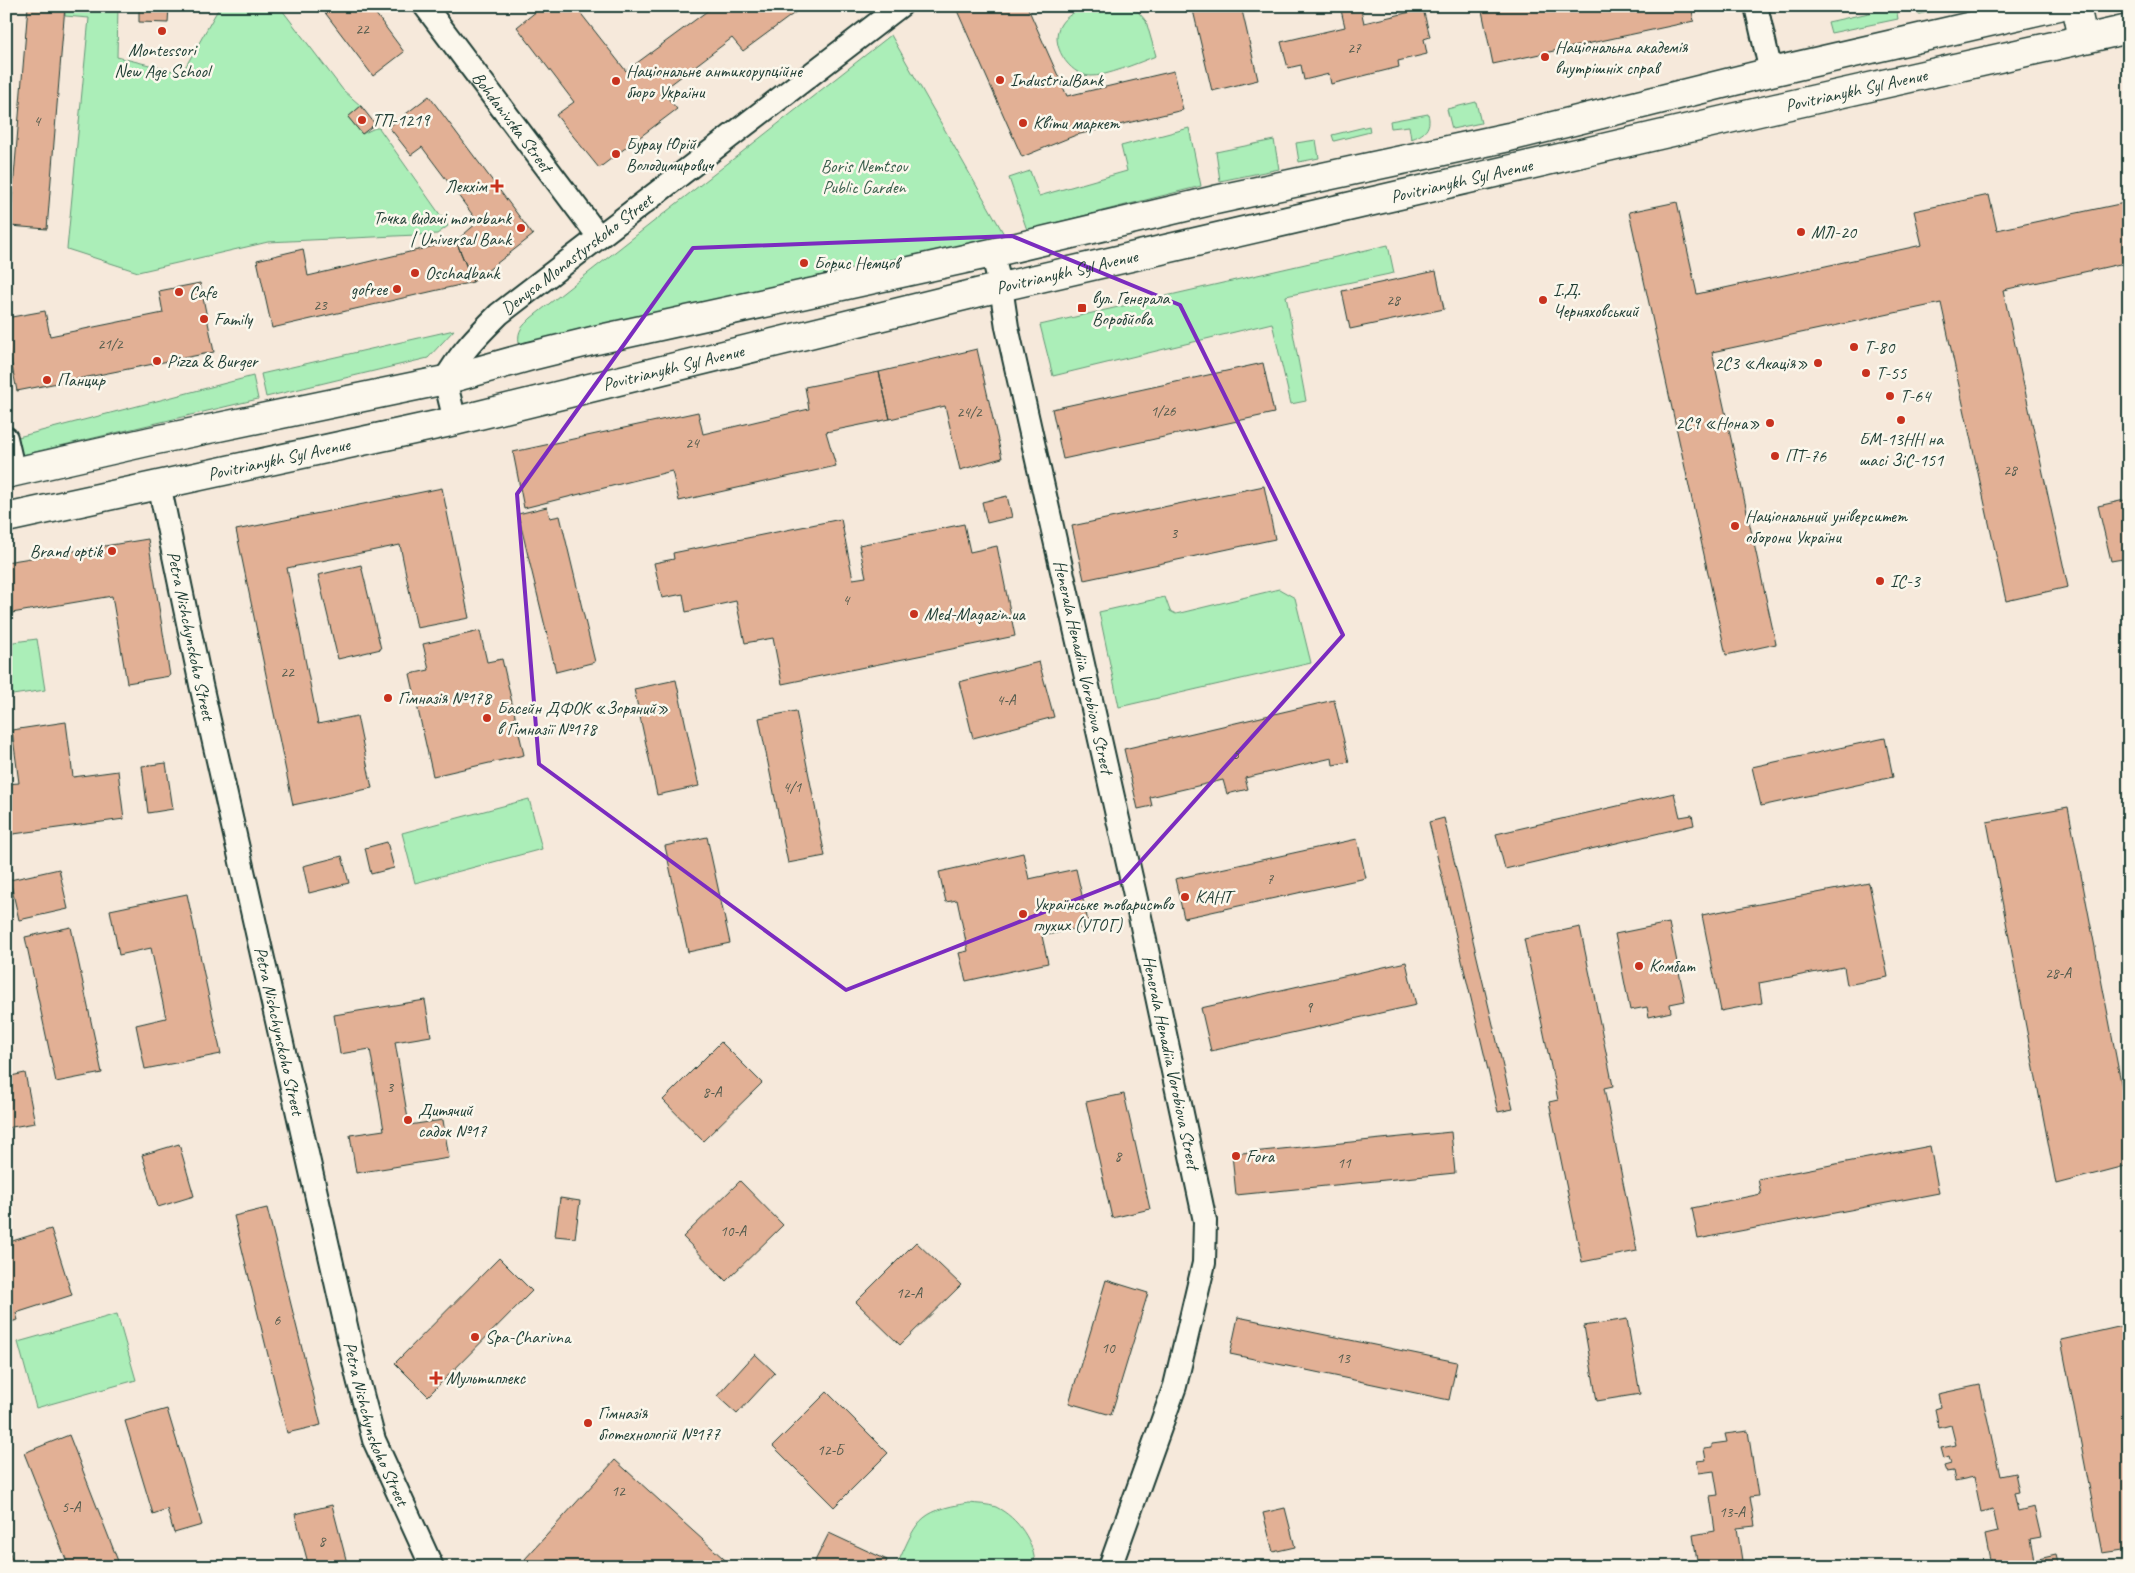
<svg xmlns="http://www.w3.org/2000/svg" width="2135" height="1573" viewBox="0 0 2135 1573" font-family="Caveat,sans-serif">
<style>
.green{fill:#abeeb8;stroke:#659676}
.building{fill:#e2b095;stroke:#1f3d34}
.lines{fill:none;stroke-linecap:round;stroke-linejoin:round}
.street-casing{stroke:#1f3d34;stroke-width:26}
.secondary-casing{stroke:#1f3d34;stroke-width:31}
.primary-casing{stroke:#1f3d34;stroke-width:31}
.street{stroke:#fbf7ec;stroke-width:22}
.secondary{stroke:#fbf7ec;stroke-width:28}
.primary{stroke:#fbf7ec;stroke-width:28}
.marked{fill:none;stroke:#7b2cbf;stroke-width:4;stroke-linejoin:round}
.poi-dot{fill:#c8321e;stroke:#fbf7ec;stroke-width:2}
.labels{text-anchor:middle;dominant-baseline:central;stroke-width:5;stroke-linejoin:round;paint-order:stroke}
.number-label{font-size:15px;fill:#505a4c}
.poi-label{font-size:18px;fill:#1f3d34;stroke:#fbf7ec;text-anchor:start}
.street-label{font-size:18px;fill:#1f3d34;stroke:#fbf7ec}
.park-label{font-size:18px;fill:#3b604e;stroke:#fbf7ec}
</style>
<rect width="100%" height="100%" fill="#f6e9db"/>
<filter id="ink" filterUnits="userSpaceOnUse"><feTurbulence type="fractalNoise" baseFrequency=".02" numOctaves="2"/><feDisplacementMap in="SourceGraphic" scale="10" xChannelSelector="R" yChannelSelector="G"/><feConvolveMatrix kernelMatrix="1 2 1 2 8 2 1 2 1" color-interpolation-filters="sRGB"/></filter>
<g filter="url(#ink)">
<path class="green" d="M 65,6 L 118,6 L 117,57 L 182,73 L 220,6 L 279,6 L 343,90 L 361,106 L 348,117 L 362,134 L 375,128 L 379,128 L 448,226 L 437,234 L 268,242 L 138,272 L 67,249 L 89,18 L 65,16 Z
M 1085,6 L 1133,6 L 1146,21 L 1156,56 C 1140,62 1105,77 1090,76 C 1069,75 1048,43 1061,24 C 1066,16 1077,11 1085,6 Z
M 1917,6 L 1955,6 L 1919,14 Z
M 1896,7 L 1898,19 L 1831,33 L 1828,22 Z
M 891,35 L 1005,236 L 528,346 L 519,343 C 517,330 523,326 531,318 Z
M 1476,102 L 1481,123 L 1452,129 L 1447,109 Z
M 1428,114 C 1432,128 1424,135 1411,139 L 1409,126 L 1391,128 L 1390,121 Z
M 1369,126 L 1370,132 L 1334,141 L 1332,135 Z
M 1189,128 L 1201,186 L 1027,230 L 1009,178 L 1030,171 L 1039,196 L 1127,171 L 1121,146 Z
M 1274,140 L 1279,169 L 1220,181 L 1216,152 Z
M 1316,140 L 1319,158 L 1299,162 L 1296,143 Z
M 1388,245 L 1394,273 L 1286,296 L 1306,401 L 1291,404 L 1272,323 L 1053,376 L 1040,325 Z
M 454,330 L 428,358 L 266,397 L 261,374 Z
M 253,376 L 258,399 L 22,455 L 18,437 Z
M 1279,589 L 1295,598 L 1311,663 L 1119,707 L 1099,612 L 1165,597 L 1170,611 L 1176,614 Z
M 37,639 L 45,690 L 6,696 L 6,643 Z
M 529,799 L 542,849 L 415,883 L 402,833 Z
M 117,1314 L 136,1380 L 36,1408 L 18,1342 Z
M 969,1503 C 977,1504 988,1504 996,1507 C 1018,1518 1035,1542 1035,1567 L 896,1567 C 917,1522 916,1511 969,1503 Z"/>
<path class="building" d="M 28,6 L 65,6 L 47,229 L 10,226 Z
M 139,6 L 169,6 L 168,23 L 139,22 Z
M 320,6 L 370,6 L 404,52 L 373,76 Z
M 543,6 L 575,6 L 626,71 L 714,6 L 804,6 L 743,51 L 732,38 L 662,91 L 677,109 L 599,168 L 556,115 L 574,102 L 517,27 Z
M 955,6 L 1027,6 L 1067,96 L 1174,71 L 1183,110 L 1076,135 L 1022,157 Z
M 1192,6 L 1241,6 L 1258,80 L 1212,91 Z
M 1340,6 L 1360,6 L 1364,23 L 1423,9 L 1430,37 L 1424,39 L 1427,54 L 1398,61 L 1399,67 L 1331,84 L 1329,74 L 1304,80 L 1301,65 L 1288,68 L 1281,42 L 1345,27 Z
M 1481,6 L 1546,6 L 1547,12 L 1574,6 L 1691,6 L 1694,21 L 1493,64 Z
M 429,96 L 533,235 L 473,282 L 456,241 L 478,222 L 422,147 L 411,155 L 389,127 Z
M 361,106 L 375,124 L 362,134 L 348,117 Z
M 1989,195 L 1997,230 L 2129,202 L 2129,262 L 2003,290 L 2068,587 L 2006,601 L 1941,303 L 1712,352 L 1776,644 L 1726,655 L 1629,212 L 1677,202 L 1697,294 L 1922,245 L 1914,211 Z
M 456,241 L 473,282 L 272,328 L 257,260 L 303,249 L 308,276 Z
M 1436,271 L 1444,309 L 1350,329 L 1342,291 Z
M 200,283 L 214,352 L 17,391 L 6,336 L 6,318 L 45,311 L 50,336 L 163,313 L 159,291 Z
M 977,349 L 1002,458 L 960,470 L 945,406 L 890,419 L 879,372 Z
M 1263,363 L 1274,413 L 1063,459 L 1052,409 Z
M 879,372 L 890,419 L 826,432 L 836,466 L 679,501 L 672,471 L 524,508 L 513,452 L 698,412 L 703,434 L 809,409 L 805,387 Z
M 1264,486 L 1275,539 L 1084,580 L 1072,526 Z
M 442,488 L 469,618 L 417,628 L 400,545 L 287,568 L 318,724 L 357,716 L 372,788 L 293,805 L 236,530 Z
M 1007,496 L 1012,517 L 987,523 L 982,502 Z
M 2129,499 L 2129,558 L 2111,561 L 2098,506 Z
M 547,507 L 550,518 L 560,516 L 595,662 L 556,672 L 518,514 Z
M 841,519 L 853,579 L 866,577 L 859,545 L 964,524 L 970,552 L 997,546 L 1015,636 L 782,684 L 773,638 L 745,643 L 736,601 L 686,612 L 683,594 L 662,598 L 654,563 L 674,559 L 673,553 Z
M 148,539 L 170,676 L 127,683 L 112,596 L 6,614 L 6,562 Z
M 361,565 L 381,649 L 338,659 L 318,575 Z
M 480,631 L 487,662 L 502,659 L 524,755 L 433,776 L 410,674 L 429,670 L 423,644 Z
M 1039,662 L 1054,717 L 973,738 L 959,682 Z
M 676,680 L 699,786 L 657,795 L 634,689 Z
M 1334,700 L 1349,762 L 1333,765 L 1332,758 L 1245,778 L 1248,789 L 1227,794 L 1223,780 L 1150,797 L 1152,806 L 1138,809 L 1124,749 Z
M 796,711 L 825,856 L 788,863 L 759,718 Z
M 66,722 L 73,777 L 118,771 L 124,819 L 6,835 L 6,784 L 19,783 L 12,730 Z
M 1885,738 L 1893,777 L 1761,806 L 1752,767 Z
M 166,763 L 173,809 L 148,813 L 142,766 Z
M 1674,793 L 1680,817 L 1692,815 L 1694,825 L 1505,869 L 1496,834 Z
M 2068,807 L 2129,1124 L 2129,1165 L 2056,1184 L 1987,822 Z
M 1444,818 L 1513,1109 L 1498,1112 L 1429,822 Z
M 707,837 L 730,943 L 688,952 L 665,846 Z
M 1357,839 L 1366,878 L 1184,918 L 1175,879 Z
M 387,842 L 394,868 L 371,874 L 365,848 Z
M 1023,853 L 1029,879 L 1076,869 L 1089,926 L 1042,936 L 1048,963 L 966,981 L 959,953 L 968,951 L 957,900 L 946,902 L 939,872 Z
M 342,856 L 349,883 L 309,893 L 303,866 Z
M 59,869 L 68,909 L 19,920 L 10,880 Z
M 1869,883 L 1888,977 L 1847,985 L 1844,967 L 1759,983 L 1762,1003 L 1721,1011 L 1702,915 Z
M 187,894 L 221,1054 L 145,1069 L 136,1025 L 166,1018 L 151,948 L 119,955 L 110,910 Z
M 1669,923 L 1685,1001 L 1670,1004 L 1671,1012 L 1649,1017 L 1647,1007 L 1630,1010 L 1615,934 Z
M 71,927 L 102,1073 L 56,1082 L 25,937 Z
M 1580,927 L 1613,1086 L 1604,1088 L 1637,1251 L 1582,1262 L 1549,1102 L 1558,1100 L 1524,939 Z
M 1406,962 L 1416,1005 L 1211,1051 L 1201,1008 Z
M 425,1000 L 431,1036 L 395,1042 L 409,1125 L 443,1120 L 449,1158 L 356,1173 L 350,1135 L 384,1130 L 370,1049 L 340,1054 L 334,1015 Z
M 721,1042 L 762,1083 L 703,1141 L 663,1100 Z
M 25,1073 L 35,1123 L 6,1128 L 6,1077 Z
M 1124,1094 L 1150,1209 L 1112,1218 L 1086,1102 Z
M 1451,1132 L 1455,1173 L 1236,1195 L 1232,1154 Z
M 179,1144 L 194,1196 L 158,1207 L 142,1155 Z
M 1930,1146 L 1939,1193 L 1698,1239 L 1692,1208 L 1761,1194 L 1758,1179 Z
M 740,1181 L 783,1225 L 726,1281 L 683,1237 Z
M 560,1198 L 580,1201 L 575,1238 L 555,1236 Z
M 267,1208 L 321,1425 L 287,1433 L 234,1216 Z
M 51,1229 L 72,1295 L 16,1313 L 18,1320 L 6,1323 L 6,1243 Z
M 916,1242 L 961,1285 L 900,1345 L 856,1302 Z
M 499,1258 L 532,1291 L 428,1396 L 395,1363 Z
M 1106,1280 L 1148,1293 L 1111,1415 L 1069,1403 Z
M 1238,1317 L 1457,1362 L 1449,1400 L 1230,1354 Z
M 1627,1319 L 1640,1394 L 1597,1401 L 1584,1326 Z
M 2127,1325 L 2129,1336 L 2129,1549 L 2102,1553 L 2061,1340 Z
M 755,1354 L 775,1373 L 737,1414 L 717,1396 Z
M 1980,1385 L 2000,1476 L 2015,1473 L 2019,1492 L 2014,1493 L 2018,1511 L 2034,1507 L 2041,1537 L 2030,1539 L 2034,1560 L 2056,1555 L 2059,1567 L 2020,1567 L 2019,1560 L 1991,1566 L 1985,1535 L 1998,1532 L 1993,1509 L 1981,1512 L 1974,1477 L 1955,1481 L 1953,1471 L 1946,1472 L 1944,1466 L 1951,1464 L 1949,1457 L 1944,1459 L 1941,1448 L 1956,1445 L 1951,1425 L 1939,1428 L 1935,1409 L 1941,1407 L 1938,1394 Z
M 827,1392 L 888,1453 L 834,1507 L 773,1446 Z
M 167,1409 L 202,1525 L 174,1533 L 167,1509 L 153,1514 L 125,1421 Z
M 1748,1431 L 1758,1496 L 1750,1497 L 1755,1526 L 1737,1528 L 1743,1567 L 1698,1567 L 1693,1535 L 1715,1531 L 1710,1496 L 1718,1495 L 1714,1471 L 1699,1473 L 1697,1461 L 1706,1460 L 1704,1449 L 1712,1448 L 1712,1444 L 1727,1442 L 1725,1434 Z
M 69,1435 L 118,1561 L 104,1567 L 69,1567 L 24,1453 Z
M 615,1460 L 683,1522 L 733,1567 L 533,1567 L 525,1559 Z
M 332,1505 L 348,1567 L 309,1567 L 295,1514 Z
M 1285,1508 L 1295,1547 L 1273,1552 L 1263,1513 Z
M 829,1533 L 887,1560 L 884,1567 L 812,1567 Z
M 6,1543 L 15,1567 L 6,1567 Z"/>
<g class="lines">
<defs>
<g id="street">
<path id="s1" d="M 425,6 L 599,237"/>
<path d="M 1756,6 L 1771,72"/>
<path id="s2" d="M 992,253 L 1001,287 L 1007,327 L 1140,917 L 1205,1221 L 1204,1263 L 1175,1386 L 1110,1567"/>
<path id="s3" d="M 455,421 L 445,380 C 459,354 478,335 499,314 L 900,6"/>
<path d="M 6,438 L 14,473"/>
<path id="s4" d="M 159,484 L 201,685 L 358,1379 L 374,1440 L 432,1567"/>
</g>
<path id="secondary" d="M 2076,6 L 2083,38"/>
<g id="primary">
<path d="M 6,474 L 151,441 L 445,380 L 531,356 L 596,340 L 992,253 L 1215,200 L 1509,137 L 1771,72 L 2059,6"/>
<path id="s5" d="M 6,518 L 455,421 L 1001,287 L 1776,108 L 2129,29"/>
</g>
</defs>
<use href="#street" class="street-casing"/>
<use href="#secondary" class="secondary-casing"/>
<use href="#primary" class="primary-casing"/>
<use href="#street" class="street"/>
<use href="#secondary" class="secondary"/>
<use href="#primary" class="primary"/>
</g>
</g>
<path class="marked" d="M 1012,236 L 1180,305 L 1343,635 L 1123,881 L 846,990 L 539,764 L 517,494 L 693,248 Z"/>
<g class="poi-dot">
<circle cx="162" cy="31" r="5"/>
<circle cx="1545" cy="57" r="5"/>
<circle cx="1000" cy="80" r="5"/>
<circle cx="616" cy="81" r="5"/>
<circle cx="362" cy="120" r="5"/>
<circle cx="1023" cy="123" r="5"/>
<circle cx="616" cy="154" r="5"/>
<path d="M494.5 178.5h5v5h5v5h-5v5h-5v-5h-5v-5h5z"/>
<circle cx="521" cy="228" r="5"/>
<circle cx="1801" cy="232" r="5"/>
<circle cx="804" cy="263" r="5"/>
<circle cx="415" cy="273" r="5"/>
<circle cx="397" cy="289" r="5"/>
<circle cx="179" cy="292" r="5"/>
<circle cx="1543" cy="300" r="5"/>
<rect x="1077" y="303" width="10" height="10" rx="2.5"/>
<circle cx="204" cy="319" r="5"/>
<circle cx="1854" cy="347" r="5"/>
<circle cx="157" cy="361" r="5"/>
<circle cx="1818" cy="363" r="5"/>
<circle cx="1866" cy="373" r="5"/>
<circle cx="47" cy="380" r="5"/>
<circle cx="1890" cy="396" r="5"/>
<circle cx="1901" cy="420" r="5"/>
<circle cx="1770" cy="423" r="5"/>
<circle cx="1775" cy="456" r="5"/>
<circle cx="1735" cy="526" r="5"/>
<circle cx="112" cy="551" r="5"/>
<circle cx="1880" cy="581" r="5"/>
<circle cx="914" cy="614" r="5"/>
<circle cx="388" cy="698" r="5"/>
<circle cx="487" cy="718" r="5"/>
<circle cx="1185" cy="897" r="5"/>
<circle cx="1023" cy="914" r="5"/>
<circle cx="1639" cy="966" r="5"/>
<circle cx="408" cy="1120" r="5"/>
<circle cx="1236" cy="1156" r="5"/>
<circle cx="475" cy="1337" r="5"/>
<path d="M433.5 1370.5h5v5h5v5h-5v5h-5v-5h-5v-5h5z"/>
<circle cx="588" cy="1423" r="5"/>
</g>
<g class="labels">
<g class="number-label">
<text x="362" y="29">22</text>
<text x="1354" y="48">27</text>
<text x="37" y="121">4</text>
<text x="1393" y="300">28</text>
<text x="320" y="305">23</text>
<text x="110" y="344">21/2</text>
<text x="1163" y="411">1/26</text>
<text x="969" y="412">24/2</text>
<text x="692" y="443">24</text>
<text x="2010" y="470">28</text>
<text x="1174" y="533">3</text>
<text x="846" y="600">4</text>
<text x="287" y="672">22</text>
<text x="1006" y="700">4-А</text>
<text x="1236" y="754">5</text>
<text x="792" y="787">4/1</text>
<text x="1270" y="879">7</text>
<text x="2058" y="973">28-А</text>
<text x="1309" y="1007">9</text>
<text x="390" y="1087">3</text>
<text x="712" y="1092">8-А</text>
<text x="1118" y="1156">8</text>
<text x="1344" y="1163">11</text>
<text x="733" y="1231">10-А</text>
<text x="909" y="1293">12-А</text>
<text x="277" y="1320">6</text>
<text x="1108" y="1348">10</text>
<text x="1343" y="1358">13</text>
<text x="830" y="1450">12-Б</text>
<text x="618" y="1491">12</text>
<text x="71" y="1507">5-А</text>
<text x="1732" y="1512">13-А</text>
<text x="322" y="1541">8</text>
</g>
<g class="poi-label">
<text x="1555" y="47">Національна академія<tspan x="1555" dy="21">внутрішніх справ</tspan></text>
<text x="162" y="50" text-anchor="middle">Montessori<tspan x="162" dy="21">New Age School</tspan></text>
<text x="626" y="71">Національне антикорупційне<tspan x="626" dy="21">бюро України</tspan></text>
<text x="1010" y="80">IndustrialBank</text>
<text x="372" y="120">ТП-1219</text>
<text x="1033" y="123">Квіти маркет</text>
<text x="626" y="144">Бурау Юрій<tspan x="626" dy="21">Володимирович</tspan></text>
<text x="487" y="186" text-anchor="end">Лекхім</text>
<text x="511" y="218" text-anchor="end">Точка видачі monobank<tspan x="511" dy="21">| Universal Bank</tspan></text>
<text x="1811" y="232">МЛ-20</text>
<text x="814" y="263">Борис Немцов</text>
<text x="425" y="273">Oschadbank</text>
<text x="387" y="289" text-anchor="end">gofree</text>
<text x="1553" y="290">І.Д.<tspan x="1553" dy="21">Черняховський</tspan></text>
<text x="189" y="292">Cafe</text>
<text x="1092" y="298">вул. Генерала<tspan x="1092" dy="21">Воробйова</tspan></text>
<text x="214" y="319">Family</text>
<text x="1864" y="347">Т-80</text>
<text x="167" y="361">Pizza &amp; Burger</text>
<text x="1808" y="363" text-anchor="end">2С3 «Акація»</text>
<text x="1876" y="373">Т-55</text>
<text x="57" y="380">Панцир</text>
<text x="1900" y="396">Т-64</text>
<text x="1760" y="423" text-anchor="end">2С9 «Нона»</text>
<text x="1901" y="439" text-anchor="middle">БМ-13НН на<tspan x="1901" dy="21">шасі ЗіС-151</tspan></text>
<text x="1785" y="456">ПТ-76</text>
<text x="1745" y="516">Національний університет<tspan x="1745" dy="21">оборони України</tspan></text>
<text x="102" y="551" text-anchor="end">Brand optik</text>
<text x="1890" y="581">ІС-3</text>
<text x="924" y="614">Med-Magazin.ua</text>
<text x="398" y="698">Гімназія №178</text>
<text x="497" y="708">Басейн ДФОК «Зоряний»<tspan x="497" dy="21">в Гімназії №178</tspan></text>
<text x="1195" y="897">КАНТ</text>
<text x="1033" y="904">Українське товариство<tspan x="1033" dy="21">глухих (УТОГ)</tspan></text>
<text x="1649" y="966">Комбат</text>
<text x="418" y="1110">Дитячий<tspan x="418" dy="21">садок №17</tspan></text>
<text x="1246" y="1156">Fora</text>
<text x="485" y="1337">Spa-Charivna</text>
<text x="446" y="1378">Мультиплекс</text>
<text x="598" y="1413">Гімназія<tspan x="598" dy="21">біотехнологій №177</tspan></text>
</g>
<g class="street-label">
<text stroke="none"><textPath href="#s5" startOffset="1899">Povitrianykh Syl Avenue</textPath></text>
<text stroke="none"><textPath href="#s1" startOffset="145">Bohdanivska Street</textPath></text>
<text stroke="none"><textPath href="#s5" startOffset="1494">Povitrianykh Syl Avenue</textPath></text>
<text stroke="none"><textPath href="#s3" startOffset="226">Denysa Monastyrskoho Street</textPath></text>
<text stroke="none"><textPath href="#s5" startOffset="1089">Povitrianykh Syl Avenue</textPath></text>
<text stroke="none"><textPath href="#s5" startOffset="684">Povitrianykh Syl Avenue</textPath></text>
<text stroke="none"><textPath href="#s5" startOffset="279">Povitrianykh Syl Avenue</textPath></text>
<text stroke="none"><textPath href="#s4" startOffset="155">Petra Nishchynskoho Street</textPath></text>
<text stroke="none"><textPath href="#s2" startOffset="424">Henerala Henadiia Vorobiova Street</textPath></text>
<text stroke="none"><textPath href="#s4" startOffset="560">Petra Nishchynskoho Street</textPath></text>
<text stroke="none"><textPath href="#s2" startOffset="829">Henerala Henadiia Vorobiova Street</textPath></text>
<text stroke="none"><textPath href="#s4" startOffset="965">Petra Nishchynskoho Street</textPath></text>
</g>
<g class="park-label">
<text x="864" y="166">Boris Nemtsov<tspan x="864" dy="21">Public Garden</tspan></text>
</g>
</g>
<rect width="2135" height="1573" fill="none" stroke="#fbf7ec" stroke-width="25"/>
<rect x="12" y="12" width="2110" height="1548" fill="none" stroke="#1f3d34" stroke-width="2" filter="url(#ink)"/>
</svg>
